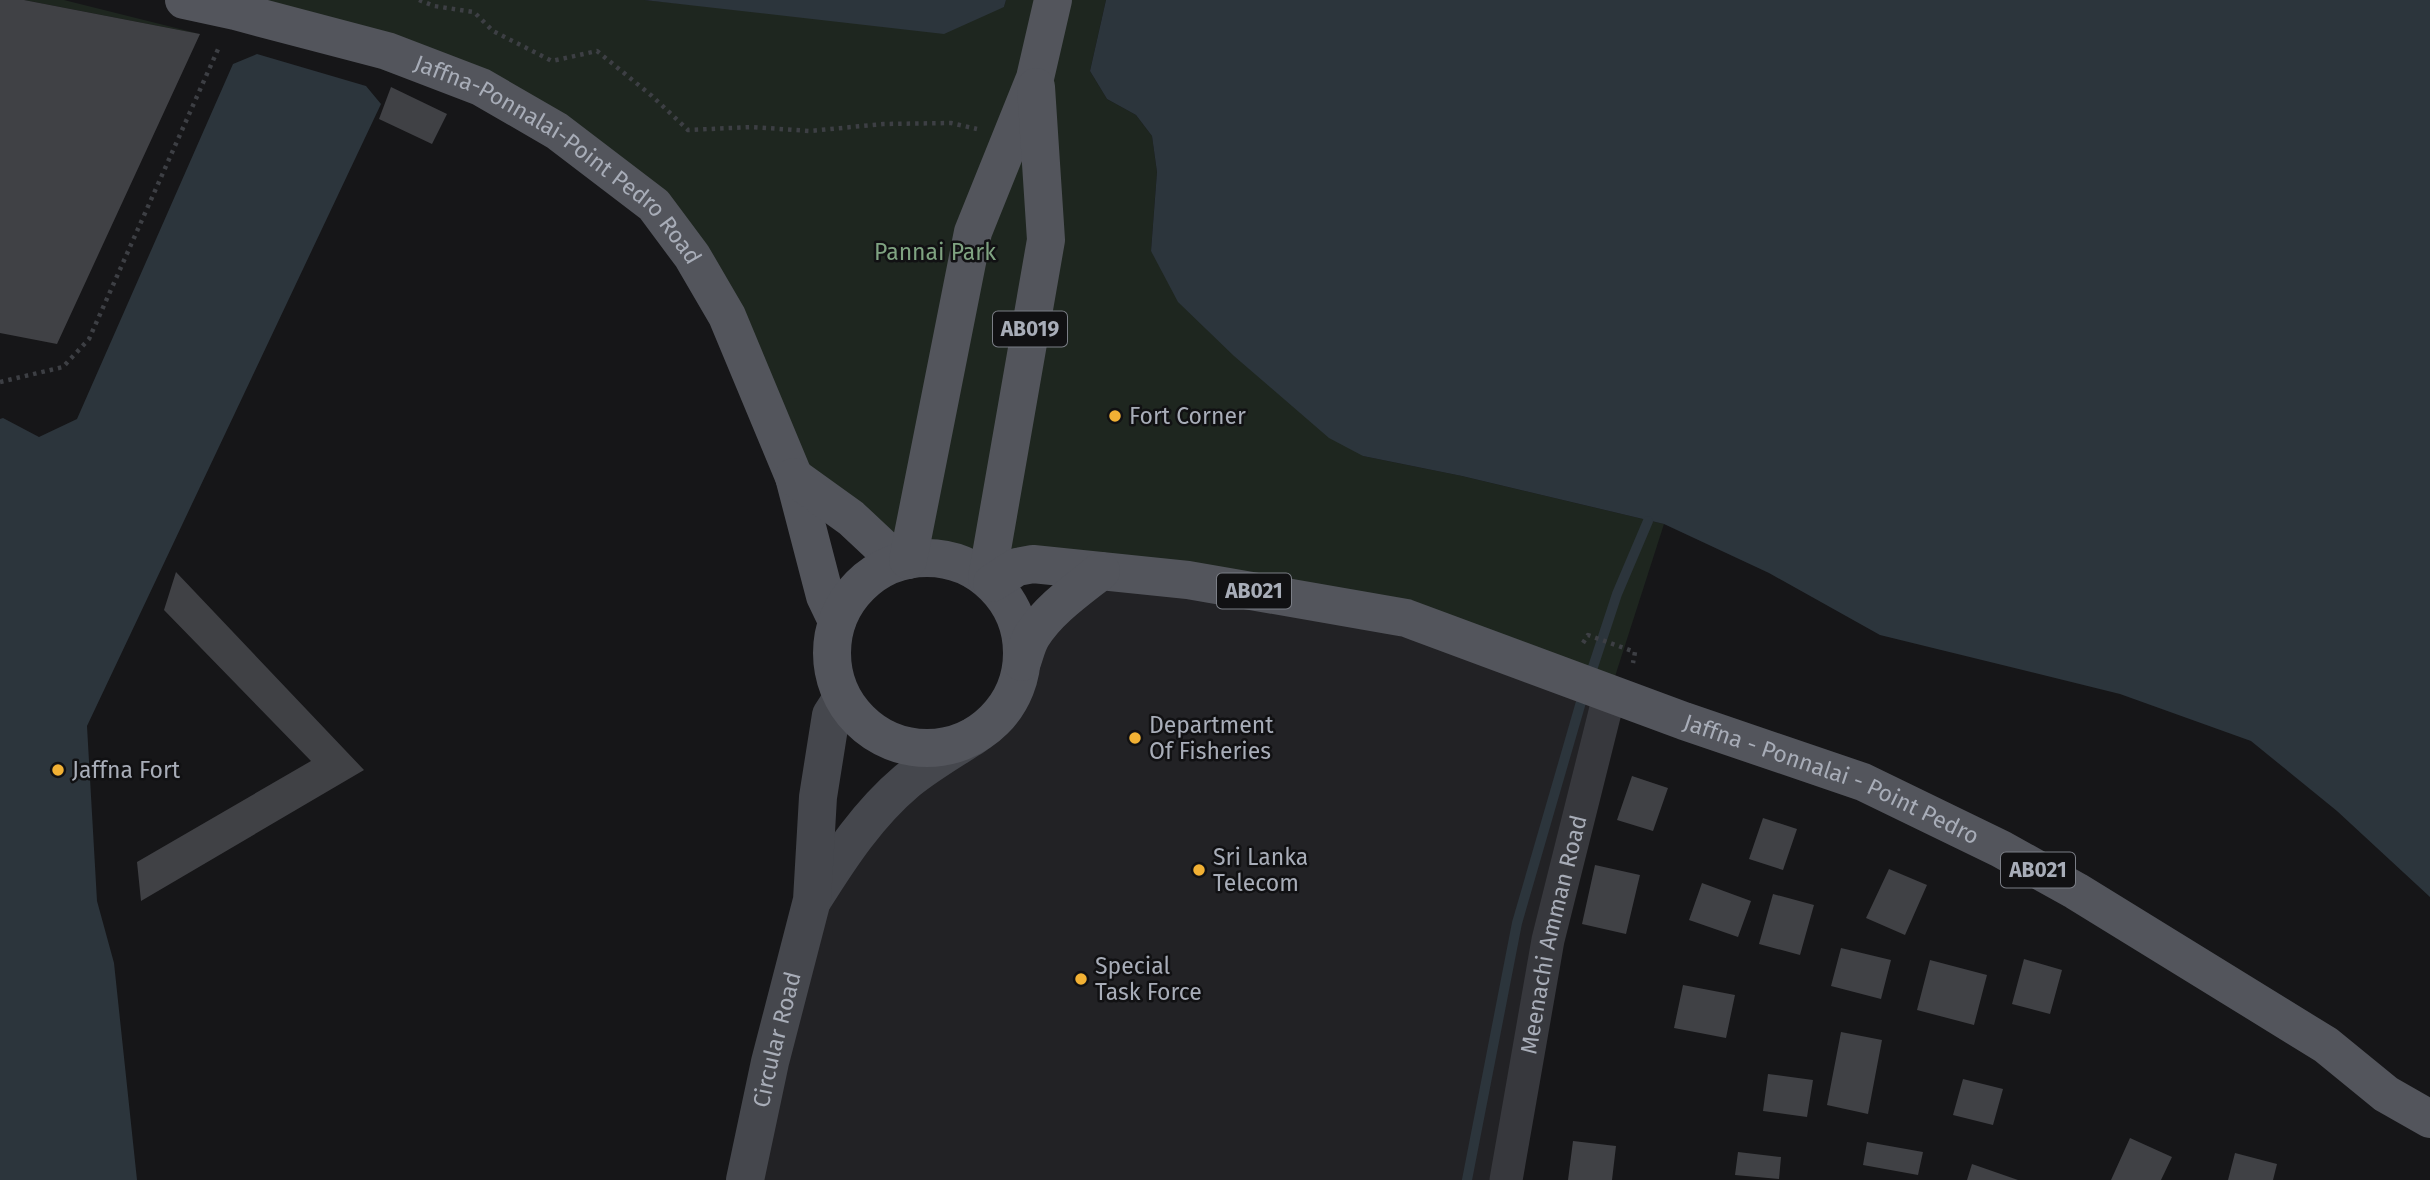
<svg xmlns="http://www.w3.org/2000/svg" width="2430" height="1180" viewBox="0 0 2430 1180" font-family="'Fira Sans',sans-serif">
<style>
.built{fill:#222225}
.green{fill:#1e261f}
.water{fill:#2c353c}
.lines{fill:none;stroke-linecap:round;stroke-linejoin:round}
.stream{stroke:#2c353c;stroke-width:10}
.building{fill:#404145}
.path{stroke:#3d3f44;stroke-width:4.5;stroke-dasharray:3.5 5;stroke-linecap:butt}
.minor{stroke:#37383d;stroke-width:33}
.secondary{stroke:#45474d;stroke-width:38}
.primary{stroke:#53555c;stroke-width:38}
.poi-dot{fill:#f2b134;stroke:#111113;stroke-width:2.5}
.labels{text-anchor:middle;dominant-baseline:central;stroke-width:5;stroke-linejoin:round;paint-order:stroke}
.shield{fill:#111113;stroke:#7b7e86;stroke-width:2}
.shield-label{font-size:21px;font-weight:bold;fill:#a8adb8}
.street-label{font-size:23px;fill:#a8adb8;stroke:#111113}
.park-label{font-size:23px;fill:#7fa381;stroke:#111113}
.poi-label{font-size:23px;fill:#a8adb8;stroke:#111113;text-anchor:start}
</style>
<rect width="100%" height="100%" fill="#161618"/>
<path class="built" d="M 1188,580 L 1610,692 L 1506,1180 L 745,1180 L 812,900 L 974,736 L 991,723 L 1005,708 L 1015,691 L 1031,639 L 1069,596 Z"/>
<path class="green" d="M 24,0 L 64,0 L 200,34 Z
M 184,0 L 644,0 L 773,13 L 1004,7 L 1006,0 L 1106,0 L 1090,71 L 1107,99 L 1136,115 L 1152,136 L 1157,172 L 1151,251 L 1363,456 L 1462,476 L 1664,524 L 1610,692 L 1406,618 L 986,578 L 957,563 L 937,558 L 908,560 L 823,500 L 692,256 L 557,131 Z"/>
<path class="water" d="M 644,0 L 1006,0 L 1004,7 L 944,34 Z
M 1106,0 L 2430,0 L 2430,897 L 2337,811 L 2251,741 L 2120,694 L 1880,635 L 1769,573 L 1664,524 L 1462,476 L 1363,456 L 1329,438 L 1234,356 L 1178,302 L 1151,251 L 1157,172 L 1152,136 L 1136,115 L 1107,99 L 1090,71 Z
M 257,54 L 366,86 L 381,104 L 87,726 L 97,901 L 114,963 L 137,1180 L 0,1180 L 0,419 L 3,418 L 39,437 L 77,419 L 233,64 Z"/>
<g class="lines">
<path class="stream" d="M 1591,673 L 1617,594 L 1648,521
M 1467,1180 L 1517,923 L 1581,702"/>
</g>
<path class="building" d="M 0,0 L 24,0 L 200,34 L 57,344 L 0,333 Z
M 391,87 L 447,114 L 432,144 L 379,119 Z
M 176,572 L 364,770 L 141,901 L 137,862 L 311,761 L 164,610 Z
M 1632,776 L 1668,788 L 1653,831 L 1617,820 Z
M 1763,818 L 1797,829 L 1783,870 L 1749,859 Z
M 1595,865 L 1640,875 L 1626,934 L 1582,924 Z
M 1889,869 L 1927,885 L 1905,935 L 1866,918 Z
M 1702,883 L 1751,901 L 1738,937 L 1689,920 Z
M 1773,894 L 1814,905 L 1800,955 L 1759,944 Z
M 1841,948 L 1891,960 L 1881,999 L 1831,986 Z
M 2024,959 L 2062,970 L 2050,1014 L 2012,1004 Z
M 1930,960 L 1987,975 L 1974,1025 L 1917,1010 Z
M 1683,985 L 1735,995 L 1726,1038 L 1674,1028 Z
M 1841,1032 L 1882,1040 L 1868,1114 L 1827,1105 Z
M 1768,1074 L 1813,1080 L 1807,1117 L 1763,1111 Z
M 1963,1079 L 2003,1089 L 1993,1125 L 1953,1115 Z
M 2130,1138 L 2172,1157 L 2161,1180 L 2111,1180 Z
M 1573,1141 L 1616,1146 L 1612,1180 L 1568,1180 Z
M 1867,1142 L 1923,1152 L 1918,1175 L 1863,1165 Z
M 1738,1152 L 1781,1157 L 1779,1179 L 1735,1175 Z
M 2235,1153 L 2277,1164 L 2273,1180 L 2228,1180 Z
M 1972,1164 L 2018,1180 L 1967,1180 Z"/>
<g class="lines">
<path class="path" d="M 419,0 L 434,6 L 474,12 L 493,31 L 552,61 L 597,51 L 652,96 L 688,130 L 752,127 L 810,131 L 883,124 L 951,123 L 977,129
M 0,382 L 63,367 L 89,339 L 219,47
M 1583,643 L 1588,635 L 1635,652 L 1633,663"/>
<path class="minor" id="s1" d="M 1506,1180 L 1548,940 L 1610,692"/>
<g class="secondary">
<path d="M 814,898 C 841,855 868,814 907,781 C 928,764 952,750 974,736"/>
<path id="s2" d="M 745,1180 L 770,1062 L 812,900 L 818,797 L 831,715 L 842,698"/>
</g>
<g class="primary">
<path id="s3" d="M 184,0 L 235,11 L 387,51 L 481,87 L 557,131 L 654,205 L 692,256 L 727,316 L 794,477 L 825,596 L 837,621"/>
<path d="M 794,477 L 851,518 L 898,562"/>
<circle cx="927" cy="653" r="95"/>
<path d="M 908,560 L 973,232 L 1035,78 L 1053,0"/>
<path d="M 987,578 L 1046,240 L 1036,87"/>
<path id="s4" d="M 992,583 L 1017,567 L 1033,564 L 1188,580 L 1406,618 L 1684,721 L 1863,782 L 2001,849 L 2076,891 L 2326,1045 L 2386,1094 L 2430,1119"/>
<path d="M 1022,662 C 1025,654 1027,644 1032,636 C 1048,610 1077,590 1101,571"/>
</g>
</g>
<g class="poi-dot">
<circle cx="1115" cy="416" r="7"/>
<circle cx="1135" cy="738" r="7"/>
<circle cx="58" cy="770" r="7"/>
<circle cx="1199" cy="870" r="7"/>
<circle cx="1081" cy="979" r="7"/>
</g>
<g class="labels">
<g class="shield">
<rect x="993" y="311.5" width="74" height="35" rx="5"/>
<rect x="1217" y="573.5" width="74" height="35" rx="5"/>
<rect x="2001" y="852.5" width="74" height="35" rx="5"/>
</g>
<g class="shield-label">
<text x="1030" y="329">AB019</text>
<text x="1254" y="591">AB021</text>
<text x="2038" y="870">AB021</text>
</g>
<g class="street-label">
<text stroke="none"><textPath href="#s3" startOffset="415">Jaffna-Ponnalai-Point Pedro Road</textPath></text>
<text stroke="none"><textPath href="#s4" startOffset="878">Jaffna - Ponnalai - Point Pedro</textPath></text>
<text stroke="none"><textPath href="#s1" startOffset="250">Meenachi Amman Road</textPath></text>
<text stroke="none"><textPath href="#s2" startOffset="144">Circular Road</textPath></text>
</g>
<g class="park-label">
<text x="935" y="252">Pannai Park</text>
</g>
<g class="poi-label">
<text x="1129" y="416">Fort Corner</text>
<text x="1149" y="725">Department<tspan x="1149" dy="26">Of Fisheries</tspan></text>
<text x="72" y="770">Jaffna Fort</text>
<text x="1213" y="857">Sri Lanka<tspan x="1213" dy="26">Telecom</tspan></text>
<text x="1095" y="966">Special<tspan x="1095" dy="26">Task Force</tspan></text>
</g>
</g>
</svg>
